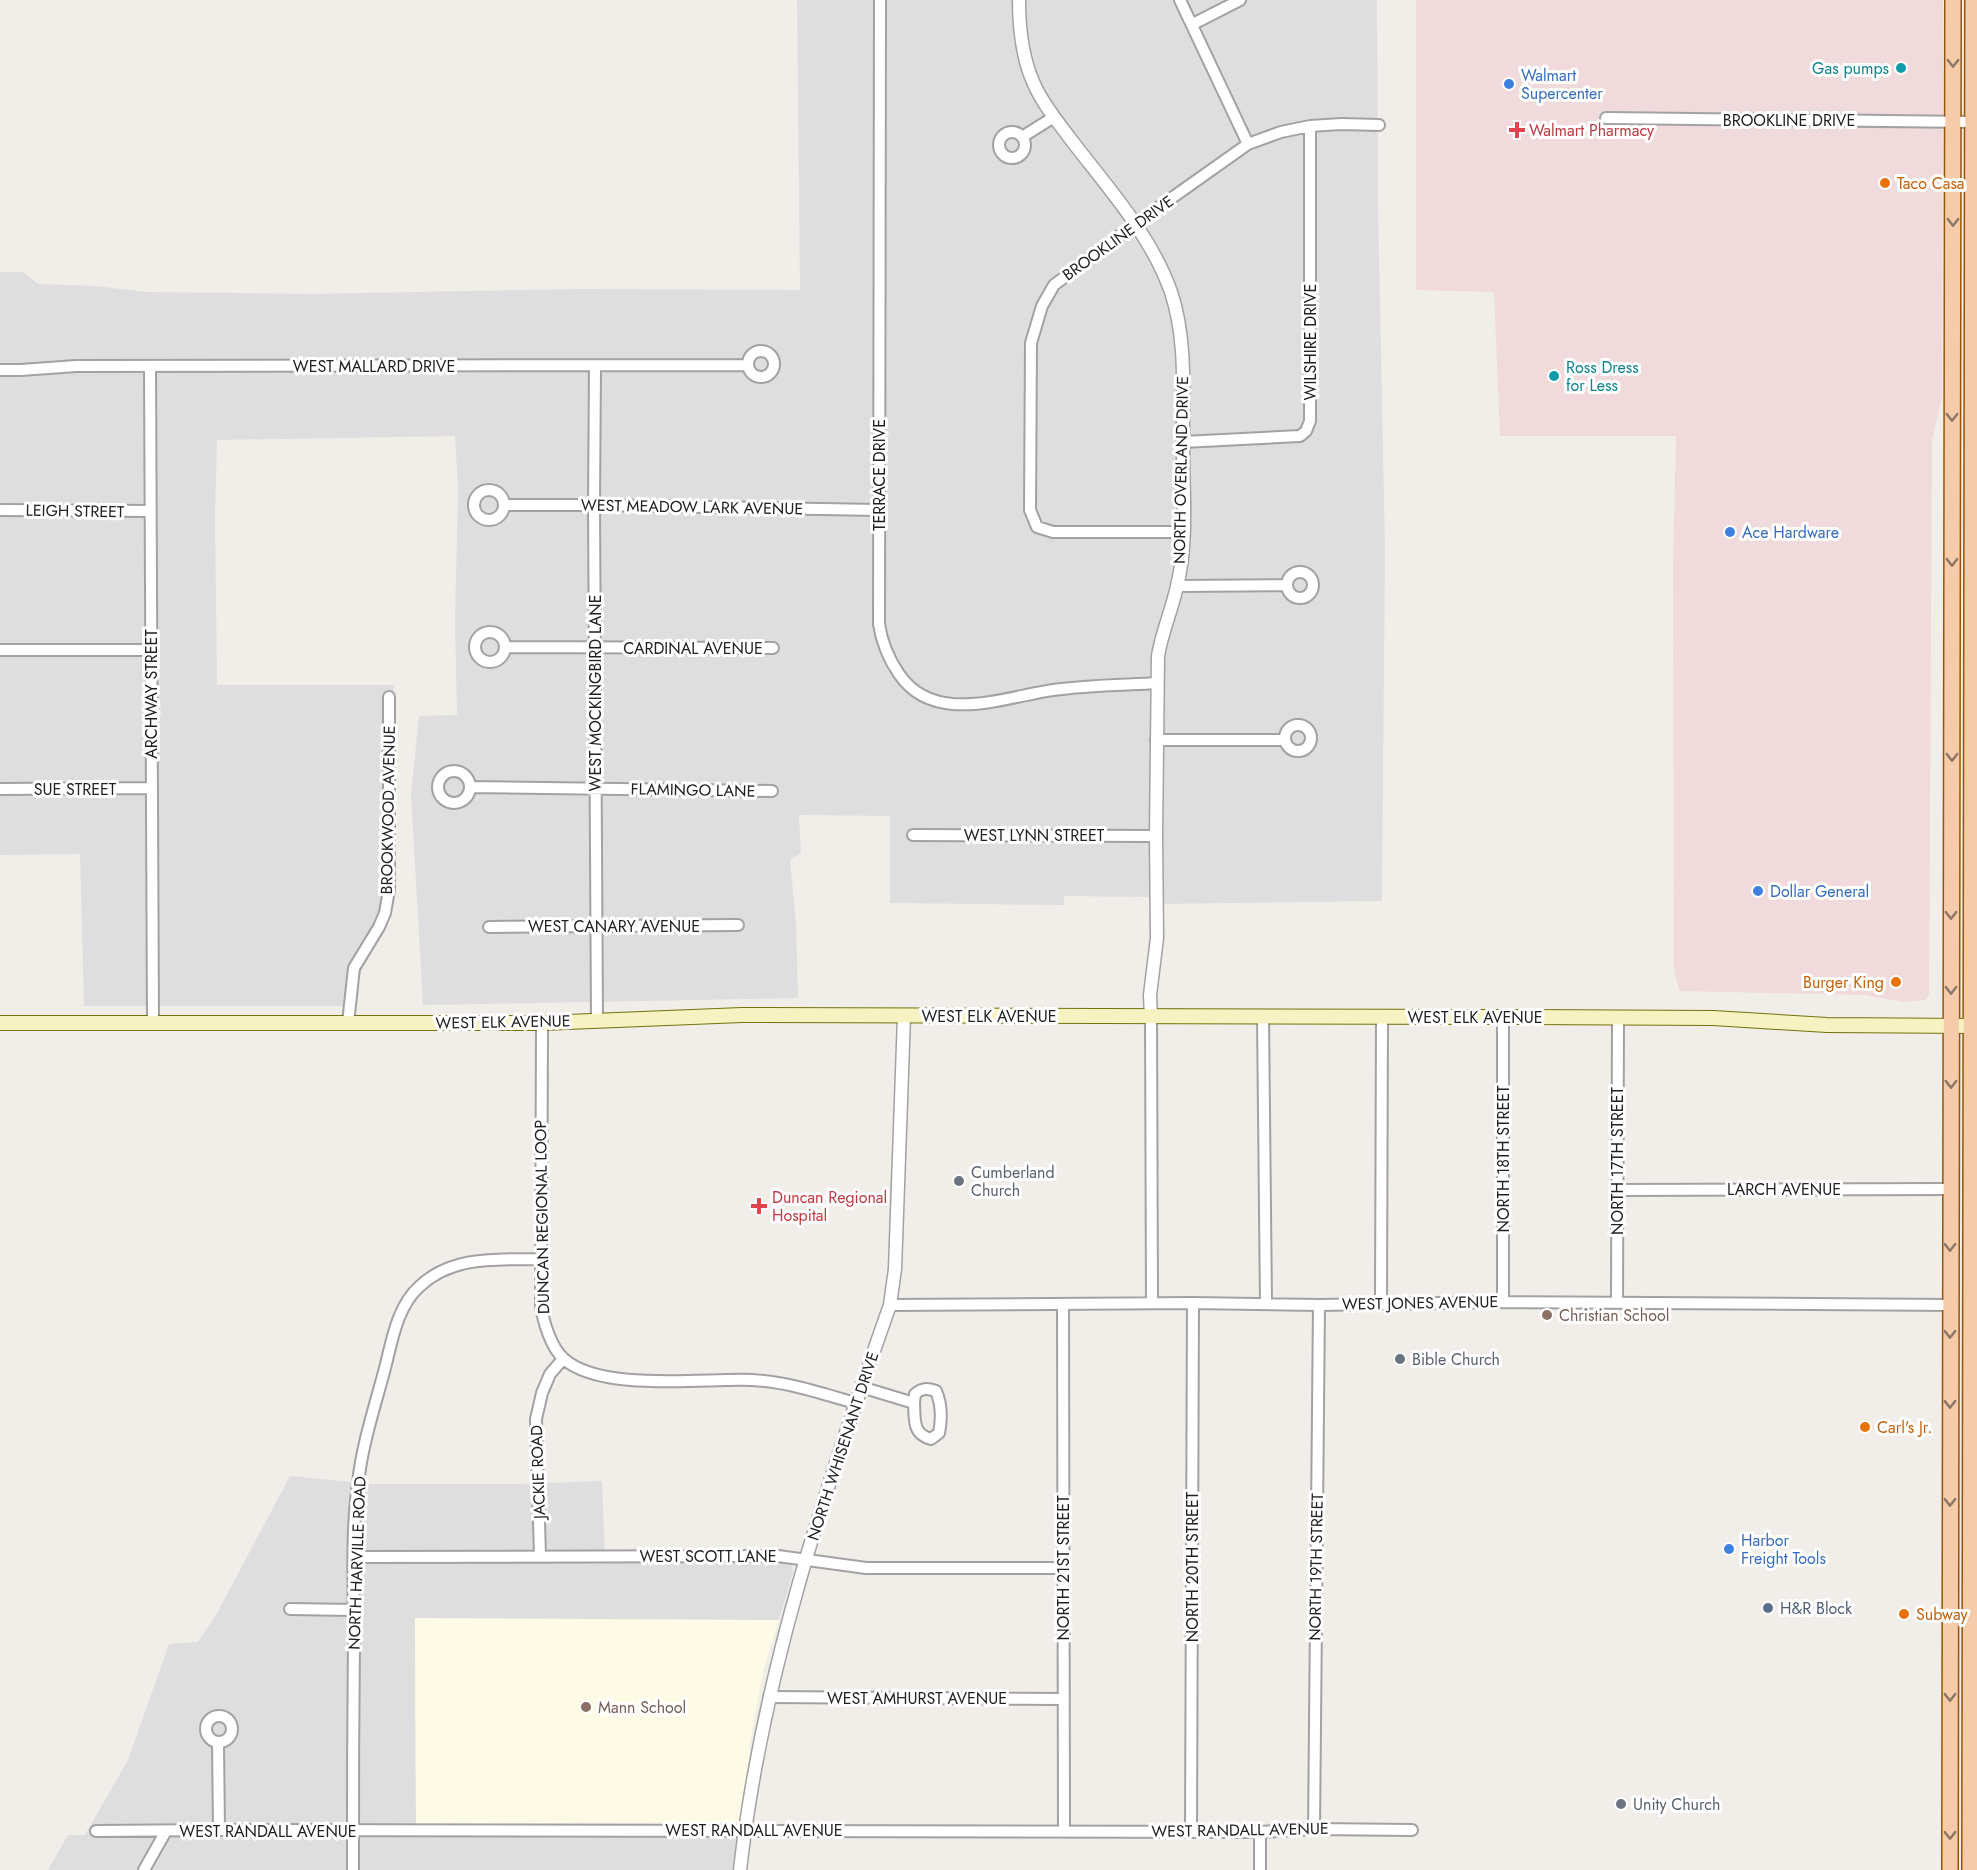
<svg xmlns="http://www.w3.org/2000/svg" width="1977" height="1870" viewBox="0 0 1977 1870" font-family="Jost,sans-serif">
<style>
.residential{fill:#dfdedf}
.commercial{fill:#f0dadc}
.education{fill:#fdfae5}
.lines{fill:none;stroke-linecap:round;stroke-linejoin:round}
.minor-casing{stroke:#a2a2a2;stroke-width:14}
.tertiary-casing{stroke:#a2a2a2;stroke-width:15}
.secondary-casing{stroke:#74720d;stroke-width:16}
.primary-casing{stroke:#94550a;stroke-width:18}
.minor{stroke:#fff;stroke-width:10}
.tertiary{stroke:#fff;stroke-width:12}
.secondary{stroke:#f6f2c2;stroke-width:14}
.primary{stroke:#f6cba9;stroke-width:15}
.oneway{stroke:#8c7665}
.culture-dot{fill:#0f9aa8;stroke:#fff;stroke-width:2}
.shop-dot{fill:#3f7fe0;stroke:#fff;stroke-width:2}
.health-dot{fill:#e0444e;stroke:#fff;stroke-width:2}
.food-dot{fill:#e8710a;stroke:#fff;stroke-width:2}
.worship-dot{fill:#6b7280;stroke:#fff;stroke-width:2}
.education-dot{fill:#8d6e63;stroke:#fff;stroke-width:2}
.service-dot{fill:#5c6f8a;stroke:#fff;stroke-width:2}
.labels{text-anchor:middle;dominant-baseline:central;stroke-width:6;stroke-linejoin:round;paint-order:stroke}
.culture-label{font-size:16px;fill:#0d838f;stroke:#fff;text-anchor:end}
.shop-label{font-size:16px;fill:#366cbe;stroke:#fff;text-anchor:start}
.street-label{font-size:16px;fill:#212121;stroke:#fff}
.health-label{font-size:16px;fill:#be3a42;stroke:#fff;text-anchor:start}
.food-label{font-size:16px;fill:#c56008;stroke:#fff;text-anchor:start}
.worship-label{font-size:16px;fill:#5b616d;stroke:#fff;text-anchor:start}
.education-label{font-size:16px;fill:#785e54;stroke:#fff;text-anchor:start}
.service-label{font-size:16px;fill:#4e5e75;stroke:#fff;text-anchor:start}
</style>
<rect width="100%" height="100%" fill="#f1ede9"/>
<path class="residential" d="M 797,0 L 1377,0 L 1378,206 L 1385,548 L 1382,901 L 1163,904 L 1148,897 L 1064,896 L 1064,905 L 890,903 L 890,816 L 799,815 L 801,853 L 790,860 L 796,923 L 798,998 L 423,1005 L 411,794 L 419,716 L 457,715 L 455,622 L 458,489 L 455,436 L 217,440 L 215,516 L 217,685 L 394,685 L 393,903 L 386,926 L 362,969 L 356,990 L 357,1006 L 84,1006 L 80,854 L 0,855 L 0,272 L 23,272 L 38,284 L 95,286 L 146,292 L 312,294 L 582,289 L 800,290 Z
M 290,1476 L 372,1484 L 519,1484 L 602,1481 L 605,1559 L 785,1560 L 792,1566 L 793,1572 L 779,1620 L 415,1619 L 416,1835 L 731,1835 L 737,1838 L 738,1845 L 733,1870 L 48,1870 L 68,1835 L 85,1835 L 128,1760 L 169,1644 L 198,1642 L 216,1615 Z"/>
<path class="commercial" d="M 1416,0 L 1943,0 L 1942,397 L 1932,440 L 1929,995 L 1925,1000 L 1903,1002 L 1865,995 L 1680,991 L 1674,972 L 1673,567 L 1676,436 L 1500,436 L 1494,292 L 1416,290 Z"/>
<path class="education" d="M 415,1618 L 779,1620 L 764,1668 L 749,1747 L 753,1764 L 743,1817 L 739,1822 L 726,1822 L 416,1824 Z"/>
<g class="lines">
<defs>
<path id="minor" d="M 880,0 L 879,624 C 882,644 888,658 899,674 C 934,726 1004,697 1053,690 C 1087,685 1123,685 1158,683
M 1180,0 L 1248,144
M 1193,24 L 1240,0
M 1606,118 L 1973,122
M999 145a13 13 0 1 1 26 0a13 13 0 1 1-26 0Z
M 1022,137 L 1054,117
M748 364a13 13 0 1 1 26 0a13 13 0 1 1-26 0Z
M 150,366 L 153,1023
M 595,366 L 594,505 L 597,1020
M 0,370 L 21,370 L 76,366 L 748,365
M 1183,442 L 1300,436 L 1306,431 L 1310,421 L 1310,126
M474 505a15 15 0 1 1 30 0a15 15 0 1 1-30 0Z
M 505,505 L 594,505 L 879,510
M 0,510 L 150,511
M 1184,532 L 1053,532 L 1037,527 L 1030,510 L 1031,343 L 1042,306 L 1054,285 L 1135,224 L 1248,144 L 1281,132 L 1310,126 L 1341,124 L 1379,125
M1287 585a13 13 0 1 1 26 0a13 13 0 1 1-26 0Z
M 1178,586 L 1287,585
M475 647a15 15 0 1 1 30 0a15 15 0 1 1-30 0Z
M 505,647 L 773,648
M 0,650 L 151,650
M1285 738a13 13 0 1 1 26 0a13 13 0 1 1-26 0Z
M 1156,740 L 1285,740
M438 787a16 16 0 1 1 32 0a16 16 0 1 1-32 0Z
M 470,787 L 772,791
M 0,789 L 151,788
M 913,835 L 1156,836
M 489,927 L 738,925
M 1151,1017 L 1152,1303
M 1263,1017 L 1266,1304
M 348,1023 L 354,968 L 379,927 L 385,913 L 389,890 L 389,697
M 542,1023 L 541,1305 C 543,1321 551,1348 564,1359 C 601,1392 703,1378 752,1380 C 788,1382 821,1393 855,1403
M 1617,1190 L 1950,1189
M 1503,1302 L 1503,1017
M 1381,1303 L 1382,1017
M 1617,1303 L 1618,1018
M 890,1305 L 1193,1303 L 1319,1305 L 1503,1302 L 1950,1305
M 1063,1305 L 1064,1830
M 861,1387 L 914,1403 C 915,1419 912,1434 931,1439 L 939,1433 C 942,1418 942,1405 936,1391 C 927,1388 922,1388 915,1394 L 914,1403
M 540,1556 L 536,1419 L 542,1393 L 550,1374 L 563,1359
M 354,1557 L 778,1556 L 866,1568 L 1062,1568
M 290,1609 L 354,1610
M 769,1697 L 1064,1699
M206 1729a13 13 0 1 1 26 0a13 13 0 1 1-26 0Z
M 218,1742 L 219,1830
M 1314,1829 L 1319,1305
M 96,1831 L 219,1830 L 1260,1832 L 1314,1829 L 1412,1830
M 1191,1831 L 1193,1303
M 1260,1832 L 1260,1870
M 144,1870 L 166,1831
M 353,1870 C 353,1793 353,1715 354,1638 C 354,1587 351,1534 358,1483 C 362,1445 375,1406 385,1368 C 392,1341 397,1306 420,1286 C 453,1255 498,1260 540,1259"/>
<path id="tertiary" d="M 1019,0 C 1019,28 1022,58 1034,84 C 1043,105 1059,123 1072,141 C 1108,188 1151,235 1171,292 C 1188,343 1182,398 1183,450 C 1183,494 1188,542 1177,586 C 1172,610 1162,631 1158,656 L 1156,836 L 1157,938 L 1150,995 L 1151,1017
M 740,1870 C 762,1675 825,1489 890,1305 L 895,1269 L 904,1016"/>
<path id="secondary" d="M 0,1023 L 542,1023 L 742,1015 L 1503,1017 L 1713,1018 L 1827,1025 L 1971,1026"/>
<path id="primary" d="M 1950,1870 L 1953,0
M 1970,1870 L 1973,0"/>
</defs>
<use href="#minor" class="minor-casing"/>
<use href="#tertiary" class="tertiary-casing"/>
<use href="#secondary" class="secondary-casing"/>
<use href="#primary" class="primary-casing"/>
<use href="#minor" class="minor"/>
<use href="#tertiary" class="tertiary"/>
<use href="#secondary" class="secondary"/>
<use href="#primary" class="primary"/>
</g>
<defs><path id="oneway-chevron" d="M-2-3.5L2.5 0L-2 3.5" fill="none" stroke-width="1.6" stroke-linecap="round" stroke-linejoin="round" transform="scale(1.5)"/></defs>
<g class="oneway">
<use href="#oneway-chevron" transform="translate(1953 63) rotate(90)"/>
<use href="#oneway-chevron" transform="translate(1953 222) rotate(90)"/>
<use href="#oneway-chevron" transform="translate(1952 417) rotate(90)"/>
<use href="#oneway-chevron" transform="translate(1952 562) rotate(90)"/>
<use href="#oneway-chevron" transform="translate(1952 757) rotate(90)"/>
<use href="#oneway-chevron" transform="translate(1951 915) rotate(90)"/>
<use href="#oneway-chevron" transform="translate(1951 990) rotate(90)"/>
<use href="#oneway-chevron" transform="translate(1951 1084) rotate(90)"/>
<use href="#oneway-chevron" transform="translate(1950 1247) rotate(90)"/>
<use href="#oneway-chevron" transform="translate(1950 1334) rotate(90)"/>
<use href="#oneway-chevron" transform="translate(1950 1404) rotate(90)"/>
<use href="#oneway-chevron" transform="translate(1950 1502) rotate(90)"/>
<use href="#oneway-chevron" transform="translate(1950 1697) rotate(90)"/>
<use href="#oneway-chevron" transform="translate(1950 1835) rotate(90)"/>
</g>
<g class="culture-dot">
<circle cx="1901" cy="68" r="6"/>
<circle cx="1554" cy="376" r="6"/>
</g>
<g class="shop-dot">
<circle cx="1509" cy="84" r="6"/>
<circle cx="1730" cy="532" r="6"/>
<circle cx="1758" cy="891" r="6"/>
<circle cx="1729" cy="1549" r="6"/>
</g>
<g class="health-dot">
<path d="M1514 121h6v6h6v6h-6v6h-6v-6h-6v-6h6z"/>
<path d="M756 1197h6v6h6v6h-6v6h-6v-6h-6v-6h6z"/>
</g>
<g class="food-dot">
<circle cx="1885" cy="183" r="6"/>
<circle cx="1896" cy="982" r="6"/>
<circle cx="1865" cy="1427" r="6"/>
<circle cx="1904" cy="1614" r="6"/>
</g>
<g class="worship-dot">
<circle cx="959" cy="1181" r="6"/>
<circle cx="1400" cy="1359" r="6"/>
<circle cx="1621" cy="1804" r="6"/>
</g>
<g class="education-dot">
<circle cx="1547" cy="1315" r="6"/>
<circle cx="586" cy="1707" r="6"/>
</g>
<circle class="service-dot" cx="1768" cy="1608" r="6"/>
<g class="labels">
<g class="culture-label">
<text x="1889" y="68">Gas pumps</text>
<text x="1566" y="367" text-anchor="start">Ross Dress<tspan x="1566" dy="18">for Less</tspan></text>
</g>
<g class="shop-label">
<text x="1521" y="75">Walmart<tspan x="1521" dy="18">Supercenter</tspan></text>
<text x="1742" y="532">Ace Hardware</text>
<text x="1770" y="891">Dollar General</text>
<text x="1741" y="1540">Harbor<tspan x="1741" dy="18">Freight Tools</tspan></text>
</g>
<g class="street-label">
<text x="1789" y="120">BROOKLINE DRIVE</text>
<text transform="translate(1118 238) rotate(-36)">BROOKLINE DRIVE</text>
<text transform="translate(1310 342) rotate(-90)">WILSHIRE DRIVE</text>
<text x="374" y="366">WEST MALLARD DRIVE</text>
<text transform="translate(1181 470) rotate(-89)">NORTH OVERLAND DRIVE</text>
<text transform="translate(879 475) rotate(-90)">TERRACE DRIVE</text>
<text transform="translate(692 507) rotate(1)">WEST MEADOW LARK AVENUE</text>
<text transform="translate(75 511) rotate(1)">LEIGH STREET</text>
<text x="693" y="648">CARDINAL AVENUE</text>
<text transform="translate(595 693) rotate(-90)">WEST MOCKINGBIRD LANE</text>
<text transform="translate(151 694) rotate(-90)">ARCHWAY STREET</text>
<text x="75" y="789">SUE STREET</text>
<text transform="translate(693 790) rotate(1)">FLAMINGO LANE</text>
<text transform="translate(388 810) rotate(-89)">BROOKWOOD AVENUE</text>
<text x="1034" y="835">WEST LYNN STREET</text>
<text x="614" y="926">WEST CANARY AVENUE</text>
<text x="989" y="1016">WEST ELK AVENUE</text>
<text x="1475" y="1017">WEST ELK AVENUE</text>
<text transform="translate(503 1022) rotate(-1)">WEST ELK AVENUE</text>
<text transform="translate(1503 1159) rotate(-90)">NORTH 18TH STREET</text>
<text transform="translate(1617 1161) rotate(-90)">NORTH 17TH STREET</text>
<text x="1784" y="1189">LARCH AVENUE</text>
<text transform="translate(542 1217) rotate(-91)">DUNCAN REGIONAL LOOP</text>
<text transform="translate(1420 1303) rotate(-1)">WEST JONES AVENUE</text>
<text transform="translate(843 1446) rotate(-72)">NORTH WHISENANT DRIVE</text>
<text transform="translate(538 1472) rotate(-92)">JACKIE ROAD</text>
<text x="708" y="1556">WEST SCOTT LANE</text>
<text transform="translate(357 1563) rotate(-88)">NORTH HARVILLE ROAD</text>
<text transform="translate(1192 1567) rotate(-90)">NORTH 20TH STREET</text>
<text transform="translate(1316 1567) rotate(-89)">NORTH 19TH STREET</text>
<text transform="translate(1063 1568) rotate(-90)">NORTH 21ST STREET</text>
<text x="917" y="1698">WEST AMHURST AVENUE</text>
<text x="754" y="1830">WEST RANDALL AVENUE</text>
<text transform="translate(1240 1830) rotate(-1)">WEST RANDALL AVENUE</text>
<text x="268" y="1831">WEST RANDALL AVENUE</text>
</g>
<g class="health-label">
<text x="1529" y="130">Walmart Pharmacy</text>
<text x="772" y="1197">Duncan Regional<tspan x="772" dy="18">Hospital</tspan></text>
</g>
<g class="food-label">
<text x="1897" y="183">Taco Casa</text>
<text x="1884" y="982" text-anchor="end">Burger King</text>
<text x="1877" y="1427">Carl's Jr.</text>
<text x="1916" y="1614">Subway</text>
</g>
<g class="worship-label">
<text x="971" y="1172">Cumberland<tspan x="971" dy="18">Church</tspan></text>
<text x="1412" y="1359">Bible Church</text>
<text x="1633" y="1804">Unity Church</text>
</g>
<g class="education-label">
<text x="1559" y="1315">Christian School</text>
<text x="598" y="1707">Mann School</text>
</g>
<g class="service-label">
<text x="1780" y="1608">H&amp;R Block</text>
</g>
</g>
</svg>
